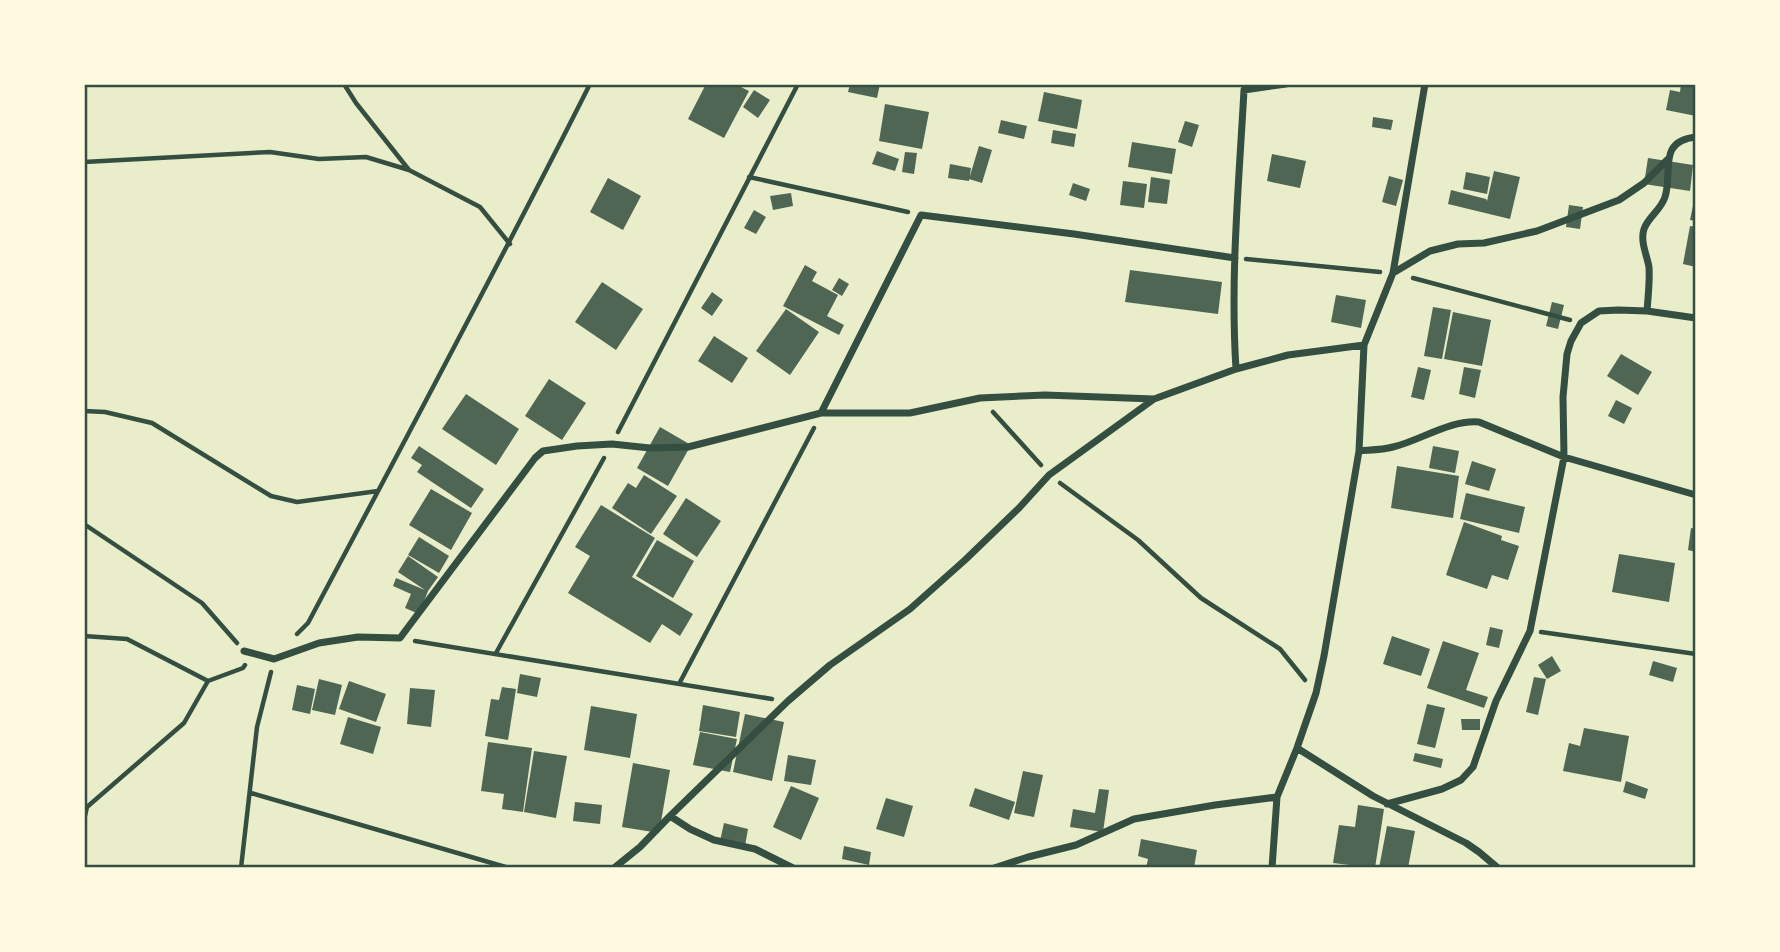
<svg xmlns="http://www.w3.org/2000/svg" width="1780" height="952" viewBox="0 0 1780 952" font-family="'Fira Sans Condensed',sans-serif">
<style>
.building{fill:#4f6655}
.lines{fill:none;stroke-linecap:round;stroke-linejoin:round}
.path{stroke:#344e41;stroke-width:4.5}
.minor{stroke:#344e41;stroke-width:7}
.neatline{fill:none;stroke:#344e41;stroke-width:2.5}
</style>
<rect width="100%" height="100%" fill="#e9edc9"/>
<path class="building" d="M 706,84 L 735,84 L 749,91 L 724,138 L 688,119 Z
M 850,84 L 880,84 L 877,98 L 848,92 Z
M 1681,84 L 1696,84 L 1696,116 L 1666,110 L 1670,90 L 1680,92 Z
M 754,90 L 770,100 L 758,118 L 743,107 Z
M 1044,92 L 1082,100 L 1077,129 L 1038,121 Z
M 885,104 L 929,112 L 922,149 L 879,141 Z
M 1373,117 L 1393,120 L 1391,130 L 1372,127 Z
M 1001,120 L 1027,126 L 1024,139 L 998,133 Z
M 1185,121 L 1199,125 L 1192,147 L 1178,142 Z
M 1053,130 L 1076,134 L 1074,147 L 1051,143 Z
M 1132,142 L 1176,149 L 1172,174 L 1128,167 Z
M 979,146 L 992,150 L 982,183 L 969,179 Z
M 877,151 L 899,159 L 895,171 L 872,164 Z
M 905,152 L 917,153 L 914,174 L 902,172 Z
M 1272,154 L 1306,161 L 1300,188 L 1267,181 Z
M 1648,158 L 1693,165 L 1690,191 L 1644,184 Z
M 950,164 L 971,168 L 969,181 L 948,178 Z
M 1494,171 L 1520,177 L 1510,219 L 1448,204 L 1451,190 L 1486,199 L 1487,201 Z
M 1466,172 L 1490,177 L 1487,194 L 1463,189 Z
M 1389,176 L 1403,180 L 1396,206 L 1382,202 Z
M 1151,177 L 1170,180 L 1167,204 L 1148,202 Z
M 608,178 L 641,196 L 623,230 L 590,212 Z
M 1123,181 L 1147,184 L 1144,208 L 1120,205 Z
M 1073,183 L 1090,189 L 1086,201 L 1069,195 Z
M 791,193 L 793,206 L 773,210 L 770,196 Z
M 1695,196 L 1696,196 L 1696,221 L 1690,220 Z
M 1569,205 L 1583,207 L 1580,229 L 1566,227 Z
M 754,210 L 766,217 L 756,234 L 744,228 Z
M 1690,226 L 1696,227 L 1696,267 L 1683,264 Z
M 805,265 L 817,272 L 812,281 L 838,295 L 827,316 L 844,325 L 839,335 L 783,306 Z
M 1130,270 L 1222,282 L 1218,314 L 1125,302 Z
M 839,278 L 849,284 L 842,296 L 832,290 Z
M 602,282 L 643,309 L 616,350 L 575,322 Z
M 712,292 L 723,300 L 712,316 L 701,308 Z
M 1336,295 L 1366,300 L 1361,328 L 1331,322 Z
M 1552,302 L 1564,305 L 1558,329 L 1546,326 Z
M 1433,307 L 1451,310 L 1442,359 L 1424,356 Z
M 786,309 L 819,332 L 790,375 L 756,351 Z
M 1453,312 L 1491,320 L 1482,366 L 1444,359 Z
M 714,336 L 748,358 L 732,383 L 698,361 Z
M 1621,354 L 1652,372 L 1638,395 L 1607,376 Z
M 1418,367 L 1431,370 L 1424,400 L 1411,397 Z
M 1464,367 L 1481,370 L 1475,398 L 1459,394 Z
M 549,379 L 586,403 L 562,440 L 525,416 Z
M 466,394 L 519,429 L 496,465 L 442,429 Z
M 1616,400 L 1632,408 L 1624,424 L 1608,416 Z
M 660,427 L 691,445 L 668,486 L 637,468 Z
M 419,446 L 484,489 L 471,508 L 417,472 L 422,465 L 411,458 Z
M 1433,446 L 1459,451 L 1455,473 L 1429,468 Z
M 1472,461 L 1496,469 L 1489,491 L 1465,484 Z
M 1397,466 L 1459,476 L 1453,518 L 1391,508 Z
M 644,475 L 677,496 L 651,534 L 612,508 L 628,483 L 636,488 Z
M 431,489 L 472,513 L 451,550 L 409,525 Z
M 1466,493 L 1525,507 L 1519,533 L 1460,519 Z
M 686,498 L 721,521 L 697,557 L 663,534 Z
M 601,505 L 655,538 L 632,577 L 693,614 L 680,636 L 662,624 L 650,643 L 568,593 L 590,556 L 575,547 Z
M 1464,522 L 1502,536 L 1501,540 L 1519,546 L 1508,580 L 1492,575 L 1487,589 L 1446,575 Z
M 1691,528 L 1696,529 L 1696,552 L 1688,550 Z
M 419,537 L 449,556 L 439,573 L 408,555 Z
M 657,540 L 694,561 L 673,598 L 636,576 Z
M 1619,554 L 1675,563 L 1669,602 L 1612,592 Z
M 408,556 L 438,577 L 428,591 L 419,614 L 405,608 L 411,594 L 393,586 L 396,578 L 425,590 L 398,572 Z
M 1490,627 L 1503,630 L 1499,648 L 1486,645 Z
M 1392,636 L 1430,649 L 1421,676 L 1383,664 Z
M 1443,641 L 1479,653 L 1466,690 L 1488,697 L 1484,708 L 1427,688 Z
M 1552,656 L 1561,671 L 1547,679 L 1538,665 Z
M 1653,661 L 1677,668 L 1673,682 L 1649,675 Z
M 520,674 L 541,678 L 537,697 L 517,693 Z
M 1534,677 L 1546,679 L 1538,715 L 1526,712 Z
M 319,679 L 342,685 L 335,715 L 312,710 Z
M 349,681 L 386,694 L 376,722 L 339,709 Z
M 297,685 L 315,689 L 310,714 L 292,710 Z
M 502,687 L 516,689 L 508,740 L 485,736 L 491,699 L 499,700 Z
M 410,688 L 435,690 L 431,727 L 407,724 Z
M 1427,704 L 1445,708 L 1435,748 L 1417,744 Z
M 703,705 L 740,712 L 736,737 L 699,731 Z
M 591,706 L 637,714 L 630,758 L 584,750 Z
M 745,714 L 784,722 L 772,781 L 733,772 Z
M 348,717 L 381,727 L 373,754 L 340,744 Z
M 1461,719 L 1480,719 L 1480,730 L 1462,730 Z
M 1584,728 L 1629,736 L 1621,782 L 1563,771 L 1569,743 L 1580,746 Z
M 700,732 L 737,739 L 730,772 L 693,765 Z
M 488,742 L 532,748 L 523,812 L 502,809 L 504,794 L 481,791 Z
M 534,751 L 567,756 L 556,818 L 524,812 Z
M 1415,753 L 1443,759 L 1441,768 L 1413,761 Z
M 788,755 L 816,760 L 811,785 L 784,781 Z
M 633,763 L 670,770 L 659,833 L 622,827 Z
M 1023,771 L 1043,775 L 1034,817 L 1014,813 Z
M 1626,781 L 1648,789 L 1645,799 L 1623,792 Z
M 791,786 L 819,798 L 801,840 L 773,827 Z
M 975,788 L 1015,802 L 1009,820 L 969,806 Z
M 1099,789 L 1109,790 L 1103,832 L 1070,827 L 1073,809 L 1095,813 Z
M 886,798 L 913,806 L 904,837 L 876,829 Z
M 575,802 L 602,805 L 600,824 L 573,821 Z
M 1358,805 L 1384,809 L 1375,868 L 1333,863 L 1339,825 L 1355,827 Z
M 724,823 L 748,829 L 745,846 L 720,841 Z
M 1387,826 L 1415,831 L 1408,868 L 1379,868 Z
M 1141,839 L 1197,850 L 1194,868 L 1146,868 L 1148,859 L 1138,856 Z
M 844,846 L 871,852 L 869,865 L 842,859 Z"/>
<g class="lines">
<path class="path" d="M 344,84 L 356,103 L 409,170 L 480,207 L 510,244
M 84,162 L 270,152 L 319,159 L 366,157 L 409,170
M 749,177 L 908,212
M 1246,259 L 1380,272
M 1413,278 L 1570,320
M 84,411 L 105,412 L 152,423 L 271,496 L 297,502 L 378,491
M 993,412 L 1041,465
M 618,432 L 798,84
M 1060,483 L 1138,540 L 1201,598 L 1280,649 L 1305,680
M 84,524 L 202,603 L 237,643
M 1541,632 L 1696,654
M 297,634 L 308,623 C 403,444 499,265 590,84
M 84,636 L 127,639 L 208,681
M 415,641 L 772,699
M 496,653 L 604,458
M 679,684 L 814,428
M 251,793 L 509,868
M 84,820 L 87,807 L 184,723 L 208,681 L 243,668 L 245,665
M 241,868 L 257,727 L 271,672"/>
<path class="minor" d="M 1393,273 L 1430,251 L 1458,244 L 1484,243 L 1537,231 L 1619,200 L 1644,183 L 1667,160
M 1647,311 C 1648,297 1650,281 1649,267 C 1647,255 1640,242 1644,229 C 1648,217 1661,210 1665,197 C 1673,172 1657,141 1696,137
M 1236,369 C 1230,276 1239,183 1244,90 L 1286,84
M 821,413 L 921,215 L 1074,234 L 1235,258
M 1359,451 C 1370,450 1382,450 1393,447 C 1422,440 1448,420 1479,422 L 1564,457 L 1696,495
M 244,651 L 274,659 L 319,643 L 358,637 L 400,638 L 535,458 L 543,451 L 577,446 L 612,444 L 650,448 L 688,447 L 821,413 L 910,413 L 980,398 L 1045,395 L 1154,399 L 1236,369 L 1288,355 L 1364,345
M 1297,748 L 1373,796 L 1466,843 L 1479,852 L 1498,868
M 1387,804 L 1442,789 L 1461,780 L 1473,767 L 1496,701 L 1530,631 L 1564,457 L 1563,397 L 1567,354 L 1571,341 L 1581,323 L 1599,311 L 1618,310 L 1647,311 L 1696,318
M 614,868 L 640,847 L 670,816
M 793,868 L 755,849 L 714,840 L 690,829 L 670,816 L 788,701 L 830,665 L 910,609 L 965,560 L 1019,508 L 1049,475 L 1154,399
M 994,868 L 1028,857 L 1076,845 L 1134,819 L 1215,805 L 1277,797
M 1272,868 L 1277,797 L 1297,748 L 1316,693 L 1324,656 L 1359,451 L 1364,345 L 1393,273 L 1425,84"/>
</g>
<rect width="1780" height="952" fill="none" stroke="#fefae0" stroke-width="172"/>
<rect x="86" y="86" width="1608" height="780" class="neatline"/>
</svg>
